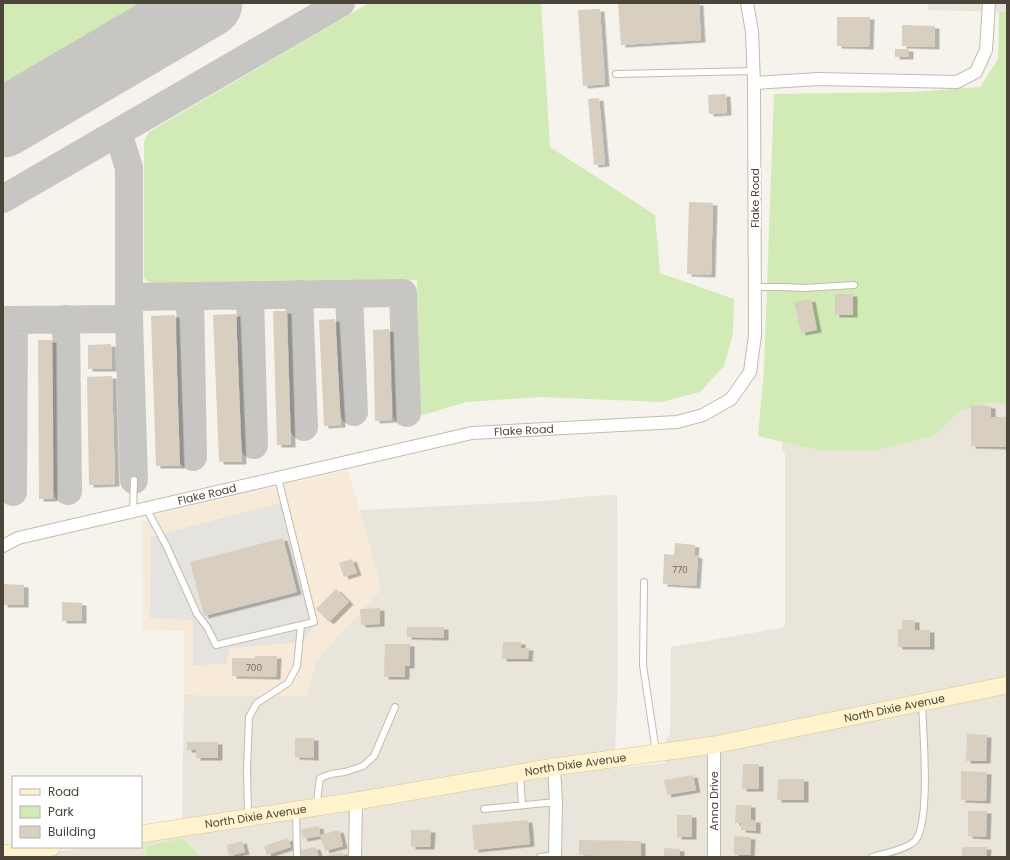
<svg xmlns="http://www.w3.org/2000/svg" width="1010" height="860" viewBox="0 0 1010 860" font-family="Poppins,sans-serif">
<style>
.residential{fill:#eae5da}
.commercial{fill:#f7ead8}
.green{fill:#d2eab5}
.parking{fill:#e5e3e0}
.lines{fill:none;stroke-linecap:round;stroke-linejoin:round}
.taxiway{stroke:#c8c6c3;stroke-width:28}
.runway{stroke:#c8c6c3;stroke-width:69}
.building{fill:#d8cfc1;filter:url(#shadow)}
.lane-casing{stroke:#c2bbae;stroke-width:8}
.street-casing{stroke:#c2bbae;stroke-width:14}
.secondary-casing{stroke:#d6c79b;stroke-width:18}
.lane{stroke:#fff;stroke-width:6}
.street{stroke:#fff;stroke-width:12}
.secondary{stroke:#fff3cd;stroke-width:17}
.labels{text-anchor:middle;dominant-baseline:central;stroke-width:4;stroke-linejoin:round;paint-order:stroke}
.number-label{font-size:9px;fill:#6e675b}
.street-label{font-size:11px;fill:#4b4439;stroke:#fff}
</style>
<defs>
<filter id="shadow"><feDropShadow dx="4.5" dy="2.5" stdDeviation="0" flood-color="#0004"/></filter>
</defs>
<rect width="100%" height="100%" fill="#f6f3ec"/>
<path class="residential" d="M 928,3 L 1007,3 L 1007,12 L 928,10 Z
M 994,402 L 1007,405 L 1007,679 L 666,746 L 666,738 L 669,737 L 670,734 L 671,647 L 781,628 L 785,625 L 785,454 L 782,450 L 782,442 L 817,450 L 935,435 L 961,410 Z
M 617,495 L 618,673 L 615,753 L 182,821 L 184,695 L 306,696 L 316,661 L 381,589 L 360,510 L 544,501 L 591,496 Z
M 1007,690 L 1007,857 L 361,857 L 362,805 L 539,775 L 657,764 L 665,763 L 666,757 Z
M 350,807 L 349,857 L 201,857 L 182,838 L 146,847 L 145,857 L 22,857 L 88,847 L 141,847 L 141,839 Z"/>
<path class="commercial" d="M 347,470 L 360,510 L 381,588 L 316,661 L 307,696 L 184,695 L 184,631 L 143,630 L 142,522 L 159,514 Z"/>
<path class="green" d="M 3,3 L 154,3 L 3,92 Z
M 369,3 L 541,3 L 550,147 L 655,215 L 660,273 L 734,299 L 733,334 L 724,366 L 700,392 L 662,402 L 541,397 L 466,402 L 420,416 L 417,280 L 153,286 L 144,278 L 144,141 L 149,132 Z
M 999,12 L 1007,12 L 1007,405 L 994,402 L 961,410 L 935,435 L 878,450 L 817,450 L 758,436 L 764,369 L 774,94 L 913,92 L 980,87 L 998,59 Z
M 182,838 L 201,857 L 145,857 L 146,847 Z"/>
<path class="parking" d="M 284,502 L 313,627 L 303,642 L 229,648 L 227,664 L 193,665 L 193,620 L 150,618 L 151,537 Z"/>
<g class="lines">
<path class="taxiway" d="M 118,133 L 129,168 L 129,319 L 134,480
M 3,199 L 341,3
M 299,294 L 304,427
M 349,294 L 354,412
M 250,295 L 254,445
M 190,296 L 193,457
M 129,297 L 403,293 L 407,413
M 66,319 L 68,491
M 3,320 L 129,319
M 13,492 L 14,320"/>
<path class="runway" d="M 3,123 L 208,3"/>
</g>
<path class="building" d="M 618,3 L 699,3 L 701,40 L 621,45 Z
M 600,9 L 605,84 L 583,86 L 578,10 Z
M 837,17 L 870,17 L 869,47 L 837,46 Z
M 902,25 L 935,26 L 935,47 L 902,46 Z
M 895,49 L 909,49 L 909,57 L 895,57 Z
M 726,94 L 727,113 L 709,114 L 708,95 Z
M 599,98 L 605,164 L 594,165 L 588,99 Z
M 689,202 L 713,203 L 711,275 L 687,274 Z
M 835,294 L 853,294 L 853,315 L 835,315 Z
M 811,299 L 817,330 L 801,333 L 794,302 Z
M 273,311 L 287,311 L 291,445 L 277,445 Z
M 236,314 L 242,462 L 219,462 L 213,315 Z
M 175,315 L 180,466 L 156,466 L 151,316 Z
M 335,319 L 341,425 L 324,426 L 319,320 Z
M 389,329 L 392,420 L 375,421 L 373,330 Z
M 38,340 L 52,340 L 53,499 L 39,499 Z
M 111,344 L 112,369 L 88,369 L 88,345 Z
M 112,376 L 115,484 L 89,485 L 87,377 Z
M 971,405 L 991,406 L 991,417 L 1007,417 L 1006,447 L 971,446 Z
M 283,538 L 297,592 L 204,616 L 190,562 Z
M 675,543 L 695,545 L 694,555 L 698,556 L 696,586 L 663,584 L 664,554 L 674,555 Z
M 352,559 L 357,573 L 344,577 L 339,563 Z
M 3,584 L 24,585 L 24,605 L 3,605 Z
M 336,589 L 349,602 L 329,622 L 316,609 Z
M 62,602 L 82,603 L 82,621 L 62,621 Z
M 380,608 L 380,624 L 361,625 L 360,609 Z
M 902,620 L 915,620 L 915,630 L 930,630 L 930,647 L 898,647 L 898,629 L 902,629 Z
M 407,627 L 444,627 L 444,638 L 407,637 Z
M 503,642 L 521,642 L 521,648 L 529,648 L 528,659 L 502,659 Z
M 385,644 L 410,644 L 410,666 L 405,666 L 405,677 L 384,677 Z
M 255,656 L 277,656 L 276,677 L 232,676 L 232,658 L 255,658 Z
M 967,734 L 987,735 L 986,761 L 966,761 Z
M 295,738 L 314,738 L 314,758 L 295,757 Z
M 187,742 L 218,742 L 218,758 L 196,758 L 196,750 L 187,750 Z
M 743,764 L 759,764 L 759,789 L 742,789 Z
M 961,771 L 987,772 L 986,801 L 961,800 Z
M 693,775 L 696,790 L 667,795 L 664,780 Z
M 778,779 L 804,779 L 804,800 L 777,800 Z
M 736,805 L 751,805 L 751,820 L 756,820 L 756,831 L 741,830 L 741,823 L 735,823 Z
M 968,811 L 987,811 L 986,837 L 968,836 Z
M 677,815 L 692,815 L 692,837 L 677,837 Z
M 528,820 L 530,844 L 474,850 L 472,825 Z
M 319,826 L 320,836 L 303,839 L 301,829 Z
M 339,830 L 343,846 L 325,851 L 320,835 Z
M 411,830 L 431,830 L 430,847 L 411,847 Z
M 734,836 L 751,837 L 750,855 L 734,855 Z
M 288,838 L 291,847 L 267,855 L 264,846 Z
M 579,840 L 641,841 L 641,857 L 579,855 Z
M 242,841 L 245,852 L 229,856 L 227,845 Z
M 316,847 L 319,857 L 302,857 L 300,850 Z
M 962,847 L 987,847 L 986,857 L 962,857 Z
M 664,848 L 680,849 L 680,857 L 664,857 Z
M 343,852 L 344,857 L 325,857 L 325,856 Z"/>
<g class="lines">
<defs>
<path id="lane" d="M 616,74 L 754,71
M 755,287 L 783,287 L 804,288 L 854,285
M 146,508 L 167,547 L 197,614 L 207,627 L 216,645 L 314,622 L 278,478
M 133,511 L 134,480
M 644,582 L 643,665 L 656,752
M 520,774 L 522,805
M 317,805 L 318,793 L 320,778 L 331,774 L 345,772 L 363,766 L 374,756 L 395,707
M 484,809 L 556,802
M 296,812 L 297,857
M 248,816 L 247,769 L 249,717 L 257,703 L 288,683 L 297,666 L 301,625
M 540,857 L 556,855
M 872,857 C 883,854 907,849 915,841 C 931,823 923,730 922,704"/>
<g id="street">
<path d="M 754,83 L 819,79 L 957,82 L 976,72 L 986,50 L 989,3"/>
<path id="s1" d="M 3,546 L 18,538 L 472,433 L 677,422 L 703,415 L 731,399 L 750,372 L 755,335 L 754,83 L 752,32 L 747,3"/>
<path d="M 554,767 L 556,802 L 555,857"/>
<path d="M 355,857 L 356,801"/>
<path d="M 714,857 L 714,745"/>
</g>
<g id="secondary">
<path id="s2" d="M 141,834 L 356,801 L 554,767 L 714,745 L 1007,685"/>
<path d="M 3,854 L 52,847"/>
</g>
</defs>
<use href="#lane" class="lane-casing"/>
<use href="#street" class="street-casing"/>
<use href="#secondary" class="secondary-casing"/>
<use href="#lane" class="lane"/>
<use href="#street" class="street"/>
<use href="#secondary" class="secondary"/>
</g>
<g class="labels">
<g class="number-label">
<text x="680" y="570">770</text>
<text x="254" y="668">700</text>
</g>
<g class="street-label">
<text transform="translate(755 198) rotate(-90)">Flake Road</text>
<text stroke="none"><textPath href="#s1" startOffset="535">Flake Road</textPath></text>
<text stroke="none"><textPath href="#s1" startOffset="211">Flake Road</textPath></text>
<text stroke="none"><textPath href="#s2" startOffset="764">North Dixie Avenue</textPath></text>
<text stroke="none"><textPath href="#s2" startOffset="440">North Dixie Avenue</textPath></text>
<text transform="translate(714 801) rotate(-90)">Anna Drive</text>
<text stroke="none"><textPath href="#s2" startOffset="116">North Dixie Avenue</textPath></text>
</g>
</g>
<rect width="1010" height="860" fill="none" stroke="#4b4439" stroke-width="8"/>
<rect x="12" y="776" width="130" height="72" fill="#ffffff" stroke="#b7b4b0"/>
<rect x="20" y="789" width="20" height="6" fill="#fff3cd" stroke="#b7b4b0"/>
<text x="48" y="796" font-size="12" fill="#4b4439">Road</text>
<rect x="20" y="806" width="20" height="12" fill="#d2eab5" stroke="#b7b4b0"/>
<text x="48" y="816" font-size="12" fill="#4b4439">Park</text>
<rect x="20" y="826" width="20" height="12" fill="#d8cfc1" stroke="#b7b4b0"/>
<text x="48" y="836" font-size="12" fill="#4b4439">Building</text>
</svg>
